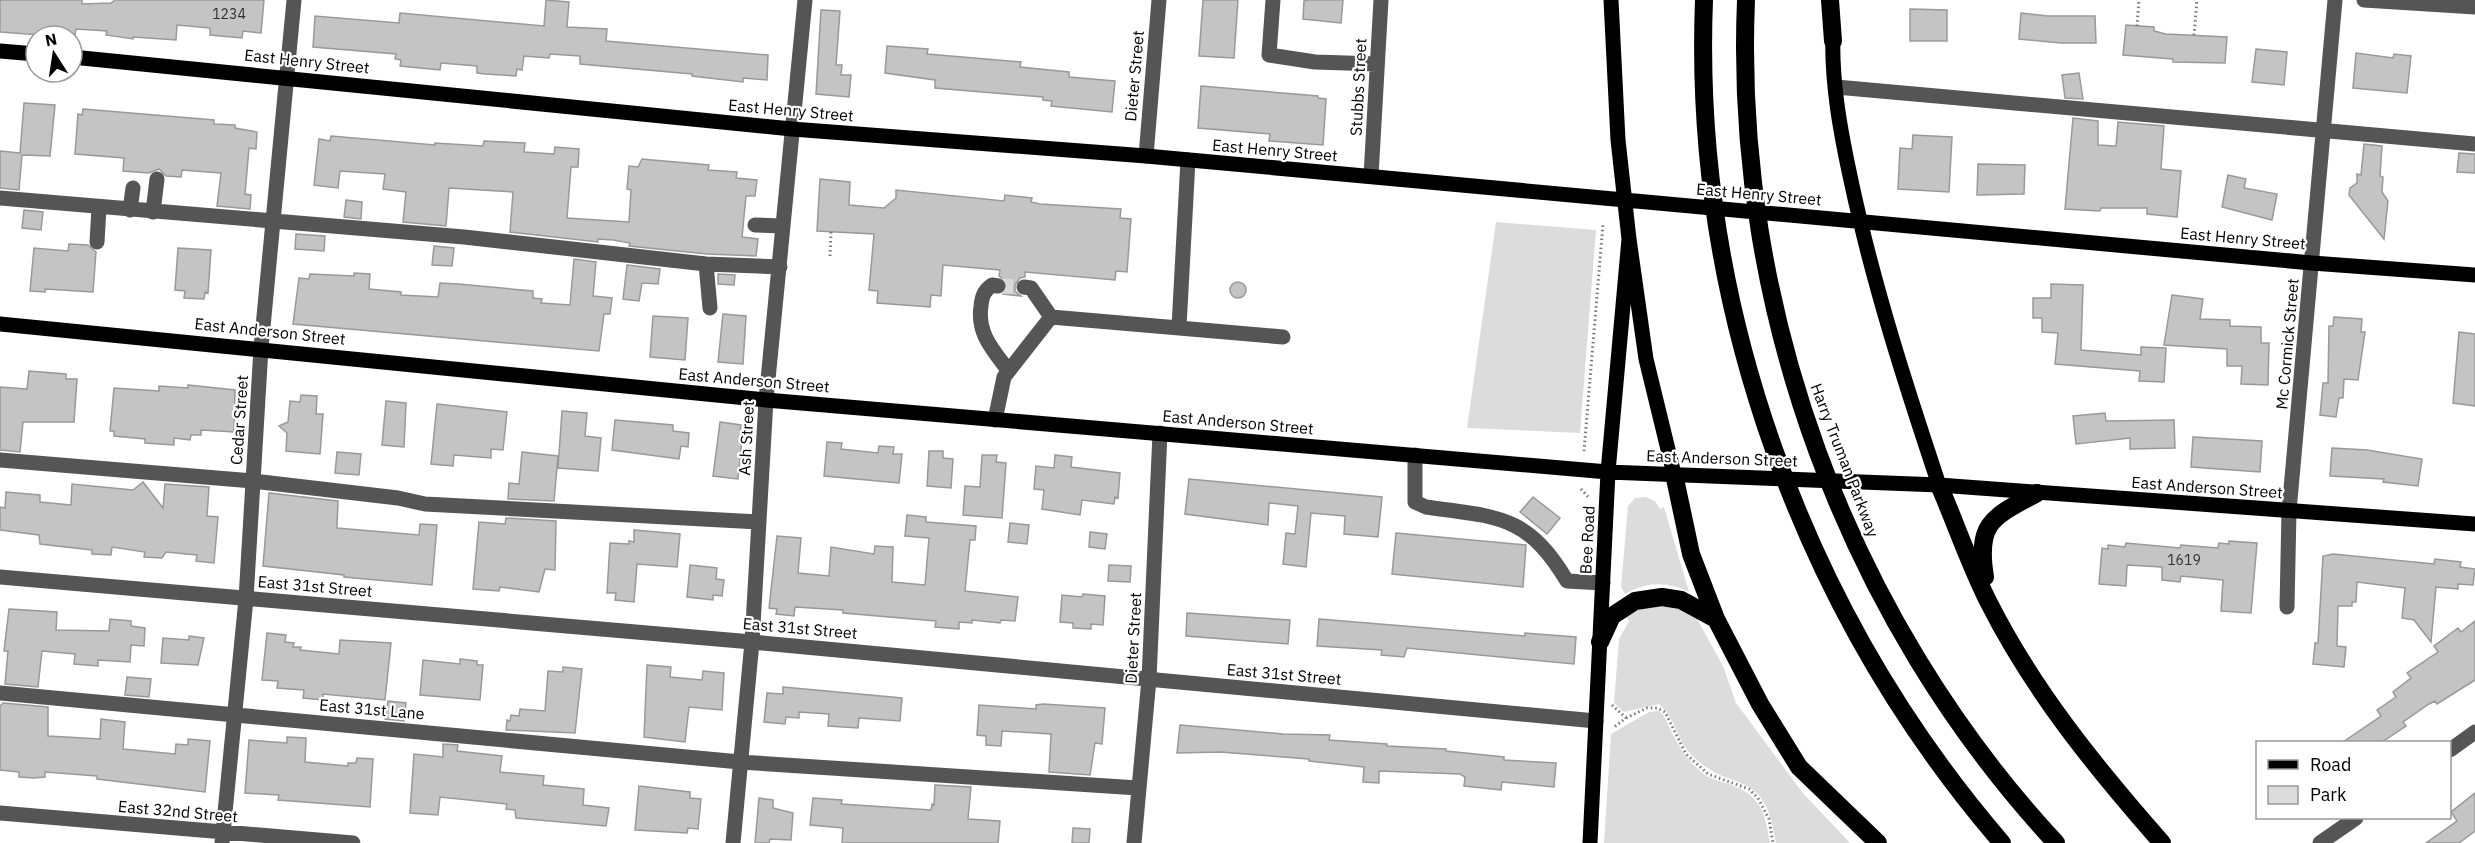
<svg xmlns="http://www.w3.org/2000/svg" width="2475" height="843" viewBox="0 0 2475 843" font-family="'IBM Plex Sans',sans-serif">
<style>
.green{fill:#dcdcdc}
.building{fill:#c4c4c4;stroke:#999;stroke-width:1.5}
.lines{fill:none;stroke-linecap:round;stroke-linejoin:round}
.minor-tunnel{stroke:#d9d9d9;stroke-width:15;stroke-dasharray:15 8;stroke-linecap:butt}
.path{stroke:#777;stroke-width:3;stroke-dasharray:1.5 3;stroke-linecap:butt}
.minor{stroke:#555;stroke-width:15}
.major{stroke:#000;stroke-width:15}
.highway{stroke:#000;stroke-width:18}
.labels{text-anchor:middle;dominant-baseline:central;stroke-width:4.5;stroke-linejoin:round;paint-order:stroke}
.number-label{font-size:14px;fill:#313131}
.street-label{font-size:16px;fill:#000;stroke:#fff}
</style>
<rect width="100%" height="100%" fill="#fff"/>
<path class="green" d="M 1496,222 L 1596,230 L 1580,433 L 1467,428 Z
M 1646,497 L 1655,501 L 1660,509 L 1664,507 L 1689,592 C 1667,581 1646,582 1625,594 L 1621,587 L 1628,506 L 1635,498 Z
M 1669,602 L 1697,619 L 1723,666 L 1736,703 L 1802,792 L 1850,843 L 1776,843 C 1764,762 1731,798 1689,752 C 1676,737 1675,717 1659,704 L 1624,712 L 1614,703 L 1619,639 L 1629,621 L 1626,617 L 1632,611 Z
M 1658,711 L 1663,714 C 1675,739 1682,757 1705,775 C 1714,781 1726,782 1736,787 C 1762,797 1766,818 1770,843 L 1604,843 L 1611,734 L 1649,712 Z"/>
<path class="building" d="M 0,0 L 82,0 L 82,4 L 111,3 L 115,0 L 264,0 L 261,33 L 243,31 L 242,38 L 210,35 L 210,28 L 177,25 L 176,40 L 133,37 L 133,39 L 106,35 L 107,31 L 76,29 L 75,35 L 54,32 L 54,36 L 0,32 Z
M 546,0 L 569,2 L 567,27 L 607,29 L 606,41 L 768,55 L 767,80 L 743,78 L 743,82 L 692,76 L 692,74 L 580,64 L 580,56 L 550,54 L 549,58 L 524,56 L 522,70 L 517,69 L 516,76 L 485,74 L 477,73 L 477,66 L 441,63 L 440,70 L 400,66 L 401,60 L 395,59 L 396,54 L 313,47 L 315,16 L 399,23 L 400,13 L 544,26 Z
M 1203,0 L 1238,0 L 1234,58 L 1199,56 Z
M 1309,0 L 1343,0 L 1341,23 L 1303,19 L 1304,1 Z
M 1910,9 L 1947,10 L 1947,41 L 1910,41 Z
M 821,10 L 840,11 L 836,65 L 842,65 L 841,75 L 851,75 L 849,97 L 816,94 Z
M 2021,13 L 2048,16 L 2095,16 L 2096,43 L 2061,43 L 2019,39 Z
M 2126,25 L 2154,27 L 2154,31 L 2166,34 L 2227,37 L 2225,63 L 2173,62 L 2173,59 L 2123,55 Z
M 887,46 L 928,49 L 927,54 L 1021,62 L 1020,67 L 1069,72 L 1069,77 L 1115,81 L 1112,112 L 1051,106 L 1052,101 L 1043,100 L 1043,97 L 935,88 L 935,80 L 885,73 Z
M 2256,49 L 2287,52 L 2284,85 L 2252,82 Z
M 2356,53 L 2393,58 L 2394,54 L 2411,56 L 2407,93 L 2353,88 Z
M 2079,73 L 2083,99 L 2065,98 L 2062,75 Z
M 1201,86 L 1318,96 L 1318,98 L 1326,99 L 1323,145 L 1269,141 L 1270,134 L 1198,128 Z
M 24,103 L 55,105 L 50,156 L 22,155 L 19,190 L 0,188 L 0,151 L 20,153 Z
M 83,109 L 214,120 L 214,124 L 235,125 L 235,128 L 257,132 L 256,149 L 249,148 L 245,194 L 251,195 L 250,209 L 217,206 L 221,173 L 182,170 L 181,177 L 166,176 L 159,169 L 149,173 L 123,171 L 124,158 L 75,154 L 78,114 L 82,115 Z
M 2073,118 L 2098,121 L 2098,145 L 2116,146 L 2118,122 L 2164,126 L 2161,169 L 2181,171 L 2177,217 L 2147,214 L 2147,208 L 2101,208 L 2100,211 L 2065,209 Z
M 1913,135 L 1952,137 L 1949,192 L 1898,189 L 1900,148 L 1912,149 Z
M 331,136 L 435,145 L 435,143 L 483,146 L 484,141 L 525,143 L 524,152 L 554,154 L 555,147 L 579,149 L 578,167 L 571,167 L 567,218 L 629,222 L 631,190 L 627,189 L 629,166 L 638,167 L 642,159 L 709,165 L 708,170 L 737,172 L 736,178 L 757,180 L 755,196 L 746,196 L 742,237 L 758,239 L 756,256 L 707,254 L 629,246 L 630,243 L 613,240 L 598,239 L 598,242 L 510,232 L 513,192 L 449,188 L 446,226 L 403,222 L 406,192 L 383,189 L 385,174 L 340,171 L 338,188 L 314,185 L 319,139 L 330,141 Z
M 2364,144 L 2382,146 L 2380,176 L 2383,177 L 2382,192 L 2388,201 L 2384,239 L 2349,195 L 2350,188 L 2357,183 L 2357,174 L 2361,175 Z
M 2459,153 L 2475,154 L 2475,173 L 2457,172 Z
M 1978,164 L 2025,165 L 2024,194 L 1977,195 Z
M 2228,175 L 2246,179 L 2244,188 L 2277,194 L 2272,220 L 2222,207 Z
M 820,179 L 850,182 L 849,205 L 884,208 L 896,198 L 896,190 L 1004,201 L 1005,195 L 1032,198 L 1031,202 L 1040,204 L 1121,209 L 1120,218 L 1131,219 L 1127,272 L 1116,271 L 1115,280 L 1025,272 L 1025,277 L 1020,278 L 1015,285 L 1015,291 L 1021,296 L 1003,294 L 1007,283 L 999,276 L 1000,270 L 943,265 L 941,296 L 931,295 L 930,307 L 877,303 L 878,291 L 869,290 L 874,234 L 817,231 Z
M 346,200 L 362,202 L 361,219 L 344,217 Z
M 24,210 L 43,212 L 41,230 L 22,228 Z
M 296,234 L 325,236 L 324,251 L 295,249 Z
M 69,244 L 88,245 L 96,252 L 93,292 L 45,289 L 45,292 L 30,291 L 34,248 L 68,251 Z
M 434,246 L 454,248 L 452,266 L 432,265 Z
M 178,248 L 211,250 L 208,293 L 205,292 L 204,299 L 184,298 L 185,291 L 175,290 Z
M 574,259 L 596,262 L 593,296 L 612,298 L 610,314 L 604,314 L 599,351 L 293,324 L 299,278 L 309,279 L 310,274 L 354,276 L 354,273 L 370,274 L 369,289 L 401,292 L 401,295 L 438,297 L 440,283 L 458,284 L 533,291 L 533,298 L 542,299 L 541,303 L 570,305 Z
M 627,265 L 660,269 L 658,284 L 642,283 L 639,301 L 623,299 Z
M 718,274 L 735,275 L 734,285 L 718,284 Z
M1230 290a8 8 0 1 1 16 0a8 8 0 1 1-16 0Z
M 2051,284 L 2083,285 L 2081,350 L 2141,355 L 2141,347 L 2166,348 L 2164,382 L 2139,381 L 2140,371 L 2055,364 L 2058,333 L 2042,332 L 2042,318 L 2033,318 L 2033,298 L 2051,298 Z
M 2172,295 L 2203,299 L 2200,319 L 2230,320 L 2230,326 L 2261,327 L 2261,343 L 2269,343 L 2268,385 L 2241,384 L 2242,366 L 2227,366 L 2227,349 L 2164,345 Z
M 723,314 L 746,316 L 743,364 L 718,362 Z
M 653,316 L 688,318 L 685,360 L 650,357 Z
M 2334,317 L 2362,319 L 2361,332 L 2365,332 L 2358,380 L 2344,379 L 2343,398 L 2339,398 L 2336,417 L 2320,415 L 2323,383 L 2328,383 L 2329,326 L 2333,326 Z
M 2459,332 L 2475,334 L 2475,406 L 2453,403 Z
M 29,371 L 66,374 L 66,379 L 77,379 L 74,422 L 23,422 L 20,452 L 0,450 L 0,387 L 27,389 Z
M 188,385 L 235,390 L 234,432 L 201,430 L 201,435 L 191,435 L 190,440 L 174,438 L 174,445 L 145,443 L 145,439 L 114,436 L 114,431 L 110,431 L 114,388 L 159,391 L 159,386 L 188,388 Z
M 301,395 L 317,396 L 316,414 L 323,414 L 320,454 L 286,451 L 287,433 L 279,426 L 288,422 L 290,401 L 300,402 Z
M 386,401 L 406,403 L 404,447 L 382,445 Z
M 437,404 L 507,412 L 503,450 L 491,449 L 491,458 L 454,455 L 453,466 L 431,464 Z
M 562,411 L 587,413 L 585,436 L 601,438 L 598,471 L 558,468 Z
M 2105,413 L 2106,421 L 2174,420 L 2175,448 L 2130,449 L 2130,438 L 2076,444 L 2073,416 Z
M 615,420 L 673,425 L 673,431 L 689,433 L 688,447 L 681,446 L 679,459 L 612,450 Z
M 720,422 L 741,425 L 740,430 L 743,430 L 738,479 L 713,476 Z
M 2193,437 L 2262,441 L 2260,472 L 2191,467 Z
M 827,442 L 842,443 L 841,449 L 878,453 L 879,446 L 894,447 L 893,454 L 902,454 L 899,483 L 824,476 Z
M 2332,448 L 2367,450 L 2422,459 L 2418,486 L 2383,482 L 2384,479 L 2330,476 Z
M 929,451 L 943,451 L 943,458 L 953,459 L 951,488 L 927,486 Z
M 337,452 L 361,454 L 359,475 L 335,473 Z
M 522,452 L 558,456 L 554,501 L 508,499 L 509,483 L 519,484 Z
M 982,455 L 997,455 L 996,462 L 1006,463 L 1002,518 L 963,515 L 965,486 L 980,487 Z
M 1055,455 L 1072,457 L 1071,467 L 1120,473 L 1118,498 L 1115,497 L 1114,504 L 1082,500 L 1080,515 L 1042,509 L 1044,490 L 1034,489 L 1036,466 L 1054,468 Z
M 1189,479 L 1382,497 L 1378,537 L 1344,534 L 1345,516 L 1311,513 L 1306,567 L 1283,564 L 1286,533 L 1295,534 L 1298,506 L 1269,503 L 1268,525 L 1185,514 Z
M 143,482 L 163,508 L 165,484 L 209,487 L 207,516 L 218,517 L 214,563 L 196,561 L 197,555 L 166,552 L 162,558 L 144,557 L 145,552 L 112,547 L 111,555 L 92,554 L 92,550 L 40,544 L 39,535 L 0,530 L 0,507 L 5,508 L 6,492 L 40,495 L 40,502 L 71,505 L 72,484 L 133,490 Z
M 269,493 L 338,501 L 337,528 L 419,535 L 420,524 L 437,525 L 432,585 L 344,577 L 344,575 L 263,566 Z
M 1533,497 L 1560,518 L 1547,534 L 1520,512 Z
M 907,515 L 926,517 L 926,522 L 976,526 L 975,540 L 970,540 L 965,591 L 1018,597 L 1015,621 L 1001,620 L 1000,623 L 972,620 L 972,623 L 959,622 L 959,629 L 935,627 L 936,621 L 843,613 L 843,610 L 795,607 L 794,616 L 776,614 L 777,609 L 769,608 L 777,536 L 801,538 L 798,573 L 829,576 L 831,547 L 874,554 L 875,546 L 893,547 L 892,582 L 925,585 L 929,538 L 905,536 Z
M 506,518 L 556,521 L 555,570 L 545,569 L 539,592 L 500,587 L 499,591 L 473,589 L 479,522 L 505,524 Z
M 1010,523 L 1029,525 L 1027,544 L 1008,542 Z
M 634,530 L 680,534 L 677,567 L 637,564 L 634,602 L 615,600 L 616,593 L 607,593 L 610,543 L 629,544 L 629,541 L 634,542 Z
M 1090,532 L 1107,534 L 1105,549 L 1089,547 Z
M 1396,533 L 1526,545 L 1523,587 L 1392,574 Z
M 2229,541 L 2257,543 L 2251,613 L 2221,611 L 2223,580 L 2181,576 L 2180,582 L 2162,580 L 2162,567 L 2127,565 L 2126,586 L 2099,584 L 2102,548 L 2108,549 L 2108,545 L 2125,547 L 2126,543 L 2180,548 L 2181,545 L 2218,548 L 2219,543 L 2229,544 Z
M 2333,554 L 2434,564 L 2435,559 L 2461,562 L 2460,567 L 2475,569 L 2473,585 L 2458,584 L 2458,589 L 2436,587 L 2431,642 L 2414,620 L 2402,618 L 2405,588 L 2357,582 L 2356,602 L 2352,602 L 2352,606 L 2338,606 L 2337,646 L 2346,647 L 2344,667 L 2313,664 L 2315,643 L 2318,643 L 2323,556 Z
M 690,565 L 717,568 L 716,579 L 724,580 L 722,596 L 713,595 L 713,600 L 687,597 Z
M 1109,565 L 1131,566 L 1130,582 L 1108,581 Z
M 1083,594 L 1105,596 L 1103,625 L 1091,624 L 1091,629 L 1073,628 L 1073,623 L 1060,622 L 1062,595 L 1082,597 Z
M 9,609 L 57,612 L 56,630 L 109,631 L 110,619 L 131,621 L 131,626 L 145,628 L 144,646 L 131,645 L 130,662 L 98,660 L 98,666 L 74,664 L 75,654 L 42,651 L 38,687 L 5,684 L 8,651 L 4,651 Z
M 1187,613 L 1290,620 L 1288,644 L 1186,636 Z
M 1319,619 L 1525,636 L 1525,633 L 1576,637 L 1574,664 L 1407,648 L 1404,657 L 1381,655 L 1382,650 L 1317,646 Z
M 2475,621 L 2475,680 L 2437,704 L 2435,701 L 2429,704 L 2403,722 L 2406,726 L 2382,742 L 2343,742 L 2381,716 L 2377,710 L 2396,697 L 2393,692 L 2411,678 L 2407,673 L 2438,652 L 2434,646 L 2458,628 L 2461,632 Z
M 267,633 L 286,635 L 285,642 L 294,643 L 293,647 L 301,647 L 300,650 L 339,654 L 340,640 L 391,643 L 385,700 L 323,694 L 323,700 L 303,698 L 304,690 L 277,688 L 278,681 L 262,680 Z
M 189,636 L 204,638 L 198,665 L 161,663 L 163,638 L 189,640 Z
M 460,659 L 477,661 L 477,665 L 483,665 L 480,700 L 420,695 L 423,660 L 460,664 Z
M 647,665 L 671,667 L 670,677 L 702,680 L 703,671 L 724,673 L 722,710 L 689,707 L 685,742 L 644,737 Z
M 563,667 L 582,669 L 575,733 L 506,730 L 507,720 L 510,721 L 511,715 L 519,716 L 520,709 L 545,711 L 548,671 L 563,672 Z
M 127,677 L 151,679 L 149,697 L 125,695 Z
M 783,687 L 902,698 L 900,721 L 859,718 L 858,728 L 828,726 L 829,714 L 799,712 L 799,718 L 786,717 L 785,724 L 764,722 L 767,693 L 783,694 Z
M 388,701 L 406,703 L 404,721 L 385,719 Z
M 3,703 L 48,707 L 48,736 L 100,739 L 101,719 L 125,722 L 123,749 L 175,754 L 176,744 L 188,745 L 188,739 L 210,741 L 205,792 L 97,779 L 97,776 L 45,772 L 45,777 L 34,778 L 19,777 L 19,772 L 0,770 L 0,706 Z
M 1043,704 L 1105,708 L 1102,744 L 1095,743 L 1090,775 L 1049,772 L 1051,734 L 1002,731 L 1001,746 L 986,745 L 986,736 L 977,735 L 979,705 L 1036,709 L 1036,705 Z
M 1180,725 L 1283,734 L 1330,735 L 1329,740 L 1387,744 L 1387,746 L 1446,749 L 1446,751 L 1504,757 L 1504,760 L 1556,763 L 1554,787 L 1502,782 L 1501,790 L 1464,786 L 1465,777 L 1460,774 L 1379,771 L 1379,783 L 1363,782 L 1364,767 L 1309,761 L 1309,759 L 1220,752 L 1177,753 Z
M 287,737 L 306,738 L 305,762 L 348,766 L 348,763 L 356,763 L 357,758 L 373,759 L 370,807 L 278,800 L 279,795 L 245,793 L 249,740 L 287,743 Z
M 443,744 L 458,745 L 457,751 L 502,756 L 500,772 L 544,776 L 543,785 L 584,789 L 583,805 L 609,808 L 606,826 L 516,818 L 515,810 L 506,809 L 507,804 L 440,797 L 438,815 L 410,813 L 414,754 L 443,757 Z
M 935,785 L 971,787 L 968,819 L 1000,821 L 998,843 L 842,843 L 843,828 L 810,825 L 813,798 L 842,800 L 841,804 L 931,810 L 932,804 L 934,805 Z
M 639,786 L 690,792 L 690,798 L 701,799 L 698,829 L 688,828 L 687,833 L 635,830 Z
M 2475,793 L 2475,831 L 2459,843 L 2426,843 L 2457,821 L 2451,812 Z
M 759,798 L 773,800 L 773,808 L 793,813 L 791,840 L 770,839 L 769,843 L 755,843 Z
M 1073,828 L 1090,829 L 1089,843 L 1072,843 Z"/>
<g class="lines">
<path class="minor-tunnel" d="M 998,286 L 1024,287"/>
<path class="path" d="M 2137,26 L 2139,0
M 2194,35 L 2197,0
M 830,256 L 831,232
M 1584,451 L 1603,224
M 1581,489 L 1590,499
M 1612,705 L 1626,718 L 1613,728
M 1626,718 L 1647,708 L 1657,708 L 1665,712 L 1686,754 L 1708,774 L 1749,789 L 1758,798 L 1769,819 L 1773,843"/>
<path class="minor" d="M 1273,0 L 1269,55 L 1315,62 L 1377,64
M 2364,0 L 2475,7
M 1836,87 L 2475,144
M 1146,156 L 1159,0
M 1371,176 L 1381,0
M 0,198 L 464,237 L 706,264 L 780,267
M 130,210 L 133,188
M 153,212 L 157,179
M 755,225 L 783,226
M 97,242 L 99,208
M 706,264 L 710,308
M 998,286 L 992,285 C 984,291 982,296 981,306 C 977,333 992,349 1008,370
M 1024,287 L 1031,288 L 1051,317
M 1179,327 L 1188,160
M 995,420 L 1004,377 L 1051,317 L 1283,337
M 1415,455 L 1415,502 L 1426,507 C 1497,517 1527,514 1567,581 L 1603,583
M 0,460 L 253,481 L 398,498 L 425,504 L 759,522
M 0,577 L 752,642 L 1596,721
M 2287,607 L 2289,511 L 2335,0
M 0,693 L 740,762 L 1138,788
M 2450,750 L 2475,732
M 0,813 L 353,843
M 222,843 L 246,599 L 261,348 L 294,0
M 733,843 L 752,642 L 766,400 L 805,0
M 1134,843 L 1149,679 L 1160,433
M 2320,843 L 2356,818"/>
<path class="major" d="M 1611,0 L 1618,140 L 1629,239 L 1646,359 L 1674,474
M 1833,32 C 1831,83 1841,135 1852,185 C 1874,287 1906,386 1939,485
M 0,51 L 36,54
M 72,57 L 792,129 L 1146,156 L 2312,263 L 2475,275
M 0,324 L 766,400 L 1608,472 L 1939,485 L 2475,524
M 1590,843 L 1608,472 L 1629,239"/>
<path class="highway" d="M 1704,0 C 1692,305 1803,612 2002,843
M 1746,0 C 1733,307 1847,618 2056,843
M 1830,0 L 1833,41
M 1674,474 L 1691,554 L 1716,619 L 1760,704 L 1799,767 L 1878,843
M 1939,485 C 1956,524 1970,566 1989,603 C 2034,692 2097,769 2162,843
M 1985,577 C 1976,522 1993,517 2037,493
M 1600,642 L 1612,616 L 1635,601 L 1662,597 L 1681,600 L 1716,619"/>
</g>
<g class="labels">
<g class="number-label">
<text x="229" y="14">1234</text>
<text x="2184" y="560">1619</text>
</g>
<g class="street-label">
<text transform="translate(307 61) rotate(6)">East Henry Street</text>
<text transform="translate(1134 76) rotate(-85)">Dieter Street</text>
<text transform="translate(1358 87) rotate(-87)">Stubbs Street</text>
<text transform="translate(791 110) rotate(5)">East Henry Street</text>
<text transform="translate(1275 150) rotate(5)">East Henry Street</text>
<text transform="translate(1759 194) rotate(5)">East Henry Street</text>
<text transform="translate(2243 238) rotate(5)">East Henry Street</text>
<text transform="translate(270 331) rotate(6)">East Anderson Street</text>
<text transform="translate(2287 344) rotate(-85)">Mc Cormick Street</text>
<text transform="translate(754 380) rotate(5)">East Anderson Street</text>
<text transform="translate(239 420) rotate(-86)">Cedar Street</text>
<text transform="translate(1238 422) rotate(5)">East Anderson Street</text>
<text transform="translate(746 438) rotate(-87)">Ash Street</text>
<text transform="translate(1722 458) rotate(2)">East Anderson Street</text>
<text transform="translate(1845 460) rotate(69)">Harry Truman Parkway</text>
<text transform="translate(2207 487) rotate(4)">East Anderson Street</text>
<text transform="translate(1587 540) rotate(-87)">Bee Road</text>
<text transform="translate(315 586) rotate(5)">East 31st Street</text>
<text transform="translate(800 628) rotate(5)">East 31st Street</text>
<text transform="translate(1133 638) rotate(-87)">Dieter Street</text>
<text transform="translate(1284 674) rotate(5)">East 31st Street</text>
<text transform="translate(372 709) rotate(5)">East 31st Lane</text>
<text transform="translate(178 811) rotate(5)">East 32nd Street</text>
</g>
</g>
<rect x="2256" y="741" width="195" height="78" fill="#ffffff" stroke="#999999" stroke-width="1.5"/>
<rect x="2268" y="760" width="30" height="9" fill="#000000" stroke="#999999" stroke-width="1.5"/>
<text x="2310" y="771" font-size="18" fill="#000000">Road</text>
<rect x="2268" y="786" width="30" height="18" fill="#dcdcdc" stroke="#999999" stroke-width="1.5"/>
<text x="2310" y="801" font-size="18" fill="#000000">Park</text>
<g transform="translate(54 54) rotate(348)"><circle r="28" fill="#ffffff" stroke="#999999" stroke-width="1.5"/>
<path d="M0-4.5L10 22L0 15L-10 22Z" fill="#000000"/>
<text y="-9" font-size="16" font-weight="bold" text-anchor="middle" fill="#000000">N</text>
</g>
</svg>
